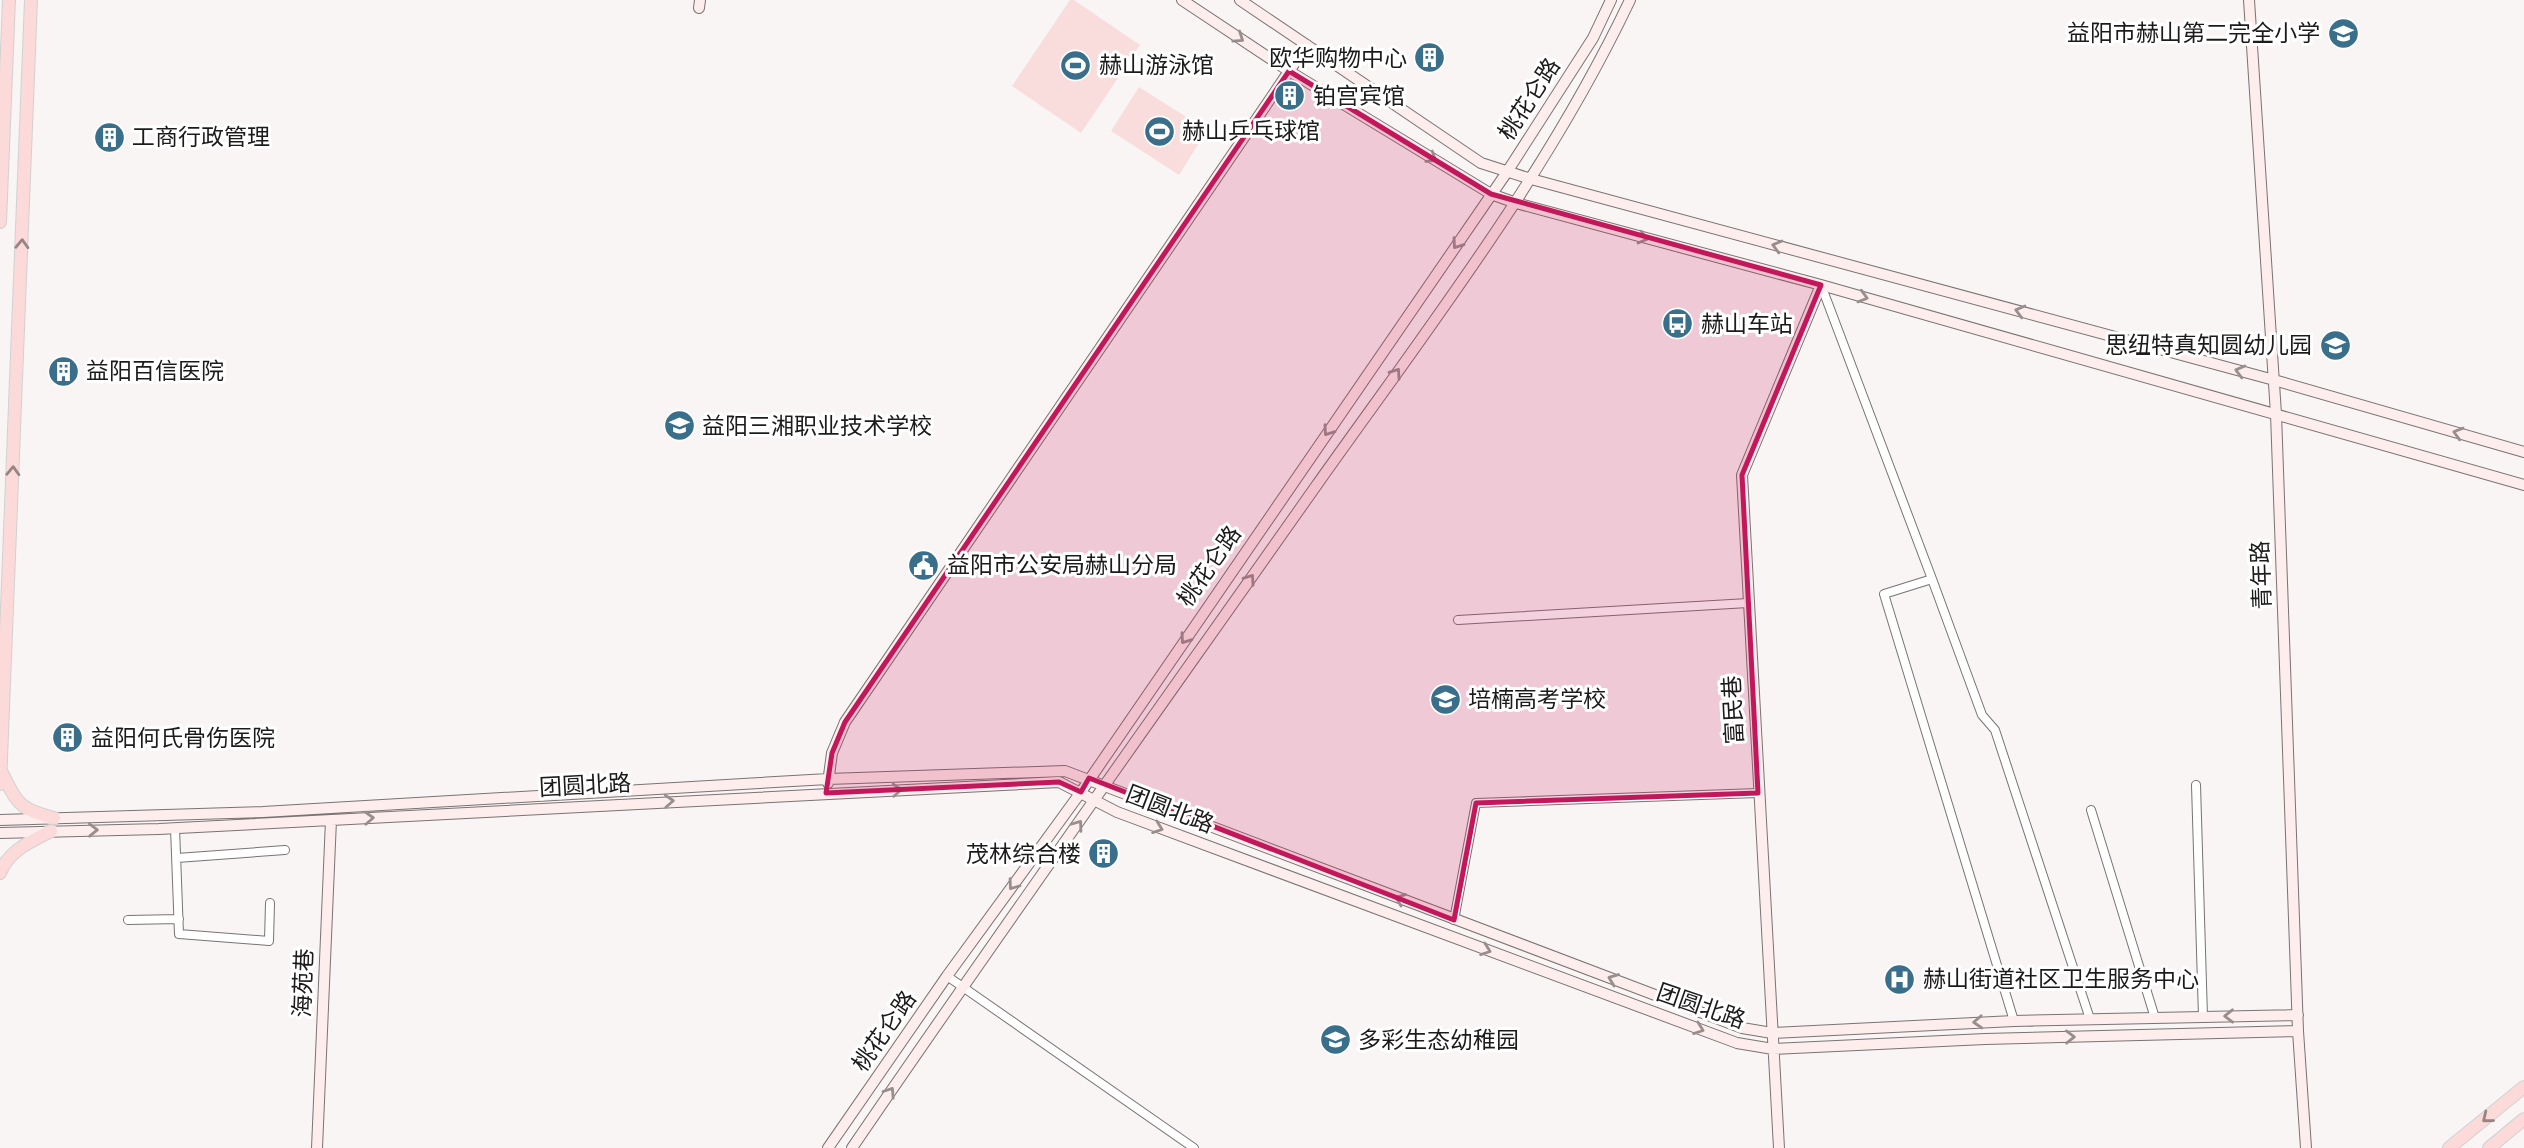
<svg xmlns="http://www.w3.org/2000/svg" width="2524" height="1148" viewBox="0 0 2524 1148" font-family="Poppins,'Noto Sans SC',sans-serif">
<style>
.green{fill:#f9dddc}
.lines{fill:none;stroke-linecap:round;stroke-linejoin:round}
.street-casing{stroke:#787473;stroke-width:10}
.secondary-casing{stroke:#787473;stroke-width:12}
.primary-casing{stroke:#d2d1d1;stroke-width:14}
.street{stroke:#fff;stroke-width:8}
.secondary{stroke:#fdedec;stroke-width:10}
.primary{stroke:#fbdad9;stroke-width:12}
.oneway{stroke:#988e8e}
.oneway2{stroke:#978483}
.marked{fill:#c2185b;fill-opacity:0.2;stroke:#c2185b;stroke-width:5;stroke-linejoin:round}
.labels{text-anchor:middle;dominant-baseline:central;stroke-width:6;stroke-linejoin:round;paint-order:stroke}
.poi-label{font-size:23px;fill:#1c1a1a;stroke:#fff;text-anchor:start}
.street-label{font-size:23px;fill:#1c1a1a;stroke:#fff}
</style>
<rect width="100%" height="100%" fill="#faf5f5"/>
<path class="green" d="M 1070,0 L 1074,0 L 1140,45 L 1081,133 L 1012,86 Z
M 1139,87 L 1207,130 L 1179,175 L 1111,131 Z"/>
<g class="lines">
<defs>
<path id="street" d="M 1821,285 L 1932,579
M 1458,620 L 1748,603
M 2196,785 L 2203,1017
M 2091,810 L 2155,1018
M 175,828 L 179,934 L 269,941 L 270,903
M 177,858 L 285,850
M 128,920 L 179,919
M 1454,920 L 1476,803 L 1758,793
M 947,976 L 1194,1148
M 2014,1021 L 1884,594 L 1932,579 L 1982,715 L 1995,730 L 2090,1019"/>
<path id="secondary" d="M 1182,0 L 1289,71 L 1491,194 L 1516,203 L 1821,285 L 2524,485
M 1240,0 L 1481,163 L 1531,179 L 2274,380 L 2524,452
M 2249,0 L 2276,414 L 2298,1031 L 2306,1148
M 699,8 L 700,0
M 828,783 L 832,753 L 845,722 L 1307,45
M 0,820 L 263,812 L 828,779 L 1065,771 L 1742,1028 L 1772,1033 L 2014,1021 L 2298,1015
M 0,833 L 159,829 L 1059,782 L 1117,812 L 1737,1043 L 1773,1049 L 1985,1039 L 2298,1031
M 317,1148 L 331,820
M 828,1148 L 947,976 L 1081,792 L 1507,172 L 1593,38 L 1611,0
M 852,1148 C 1004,925 1161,706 1316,486 C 1428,328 1547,175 1630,0
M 1779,1148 L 1742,475 L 1821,285"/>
<path id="primary" d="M 0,222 L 9,0
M 2,773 C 18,805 20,809 54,818
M 0,784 L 31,0
M 0,873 C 9,850 30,842 51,831
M 2449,1148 L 2524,1087
M 2489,1148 L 2524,1119"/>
</defs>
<use href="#street" class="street-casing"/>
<use href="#secondary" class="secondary-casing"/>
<use href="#primary" class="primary-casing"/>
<use href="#street" class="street"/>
<use href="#secondary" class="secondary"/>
<use href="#primary" class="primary"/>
</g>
<defs><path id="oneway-chevron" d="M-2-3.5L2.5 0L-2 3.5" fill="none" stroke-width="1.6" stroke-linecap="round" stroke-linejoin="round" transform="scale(1.75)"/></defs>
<g class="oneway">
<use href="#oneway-chevron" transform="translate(1239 38) rotate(34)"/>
<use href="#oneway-chevron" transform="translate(1432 158) rotate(31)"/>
<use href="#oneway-chevron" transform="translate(1643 238) rotate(15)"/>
<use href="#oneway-chevron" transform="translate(1457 244) rotate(125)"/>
<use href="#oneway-chevron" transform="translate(1777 246) rotate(-165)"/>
<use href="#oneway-chevron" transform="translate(1863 297) rotate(16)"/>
<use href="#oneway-chevron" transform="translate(2020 311) rotate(-165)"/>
<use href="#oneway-chevron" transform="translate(2240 371) rotate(-165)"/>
<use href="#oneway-chevron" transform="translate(1396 373) rotate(-55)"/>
<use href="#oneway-chevron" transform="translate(1328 431) rotate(125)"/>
<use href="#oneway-chevron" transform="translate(2458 433) rotate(-164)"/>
<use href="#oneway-chevron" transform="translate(1250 579) rotate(-55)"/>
<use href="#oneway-chevron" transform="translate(1185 639) rotate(125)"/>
<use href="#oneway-chevron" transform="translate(897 790) rotate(-3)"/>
<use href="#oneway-chevron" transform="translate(669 801) rotate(-3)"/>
<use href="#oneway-chevron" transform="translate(369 818) rotate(-3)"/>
<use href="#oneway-chevron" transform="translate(1078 825) rotate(-54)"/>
<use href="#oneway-chevron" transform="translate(1158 828) rotate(20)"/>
<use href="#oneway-chevron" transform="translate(93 830) rotate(-1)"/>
<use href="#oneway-chevron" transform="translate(1013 885) rotate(126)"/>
<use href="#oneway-chevron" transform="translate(1400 899) rotate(-159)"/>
<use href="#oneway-chevron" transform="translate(1486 950) rotate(20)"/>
<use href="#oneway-chevron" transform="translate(1613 979) rotate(-159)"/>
<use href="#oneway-chevron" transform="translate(2229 1016) rotate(179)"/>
<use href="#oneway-chevron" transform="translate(1978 1022) rotate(177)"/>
<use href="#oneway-chevron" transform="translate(1699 1029) rotate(20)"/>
<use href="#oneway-chevron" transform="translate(2070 1037) rotate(-1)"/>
<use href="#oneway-chevron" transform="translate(890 1092) rotate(-56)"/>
</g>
<g class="oneway2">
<use href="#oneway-chevron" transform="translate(22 244) rotate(-88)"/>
<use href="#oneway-chevron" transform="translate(13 471) rotate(-88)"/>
<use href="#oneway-chevron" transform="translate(2487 1118) rotate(141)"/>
</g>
<path class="marked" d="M 1289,71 L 1491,194 L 1821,285 L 1742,475 L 1758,793 L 1476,803 L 1454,920 L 1089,778 L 1081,792 L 1059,782 L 826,793 L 832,753 L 845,722 Z"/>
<defs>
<symbol id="school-disc" viewBox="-11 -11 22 22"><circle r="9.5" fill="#396f8b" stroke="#fff"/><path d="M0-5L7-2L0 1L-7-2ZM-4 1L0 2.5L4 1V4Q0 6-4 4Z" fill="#fff"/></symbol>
<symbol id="building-disc" viewBox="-11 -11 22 22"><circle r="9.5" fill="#396f8b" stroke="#fff"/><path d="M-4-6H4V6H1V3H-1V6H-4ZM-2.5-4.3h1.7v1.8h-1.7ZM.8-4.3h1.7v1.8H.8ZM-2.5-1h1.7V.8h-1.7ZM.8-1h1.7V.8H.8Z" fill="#fff"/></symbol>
<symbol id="stadium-disc" viewBox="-11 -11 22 22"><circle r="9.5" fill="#396f8b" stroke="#fff"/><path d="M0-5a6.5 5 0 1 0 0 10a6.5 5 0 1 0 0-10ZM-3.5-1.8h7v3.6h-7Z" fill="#fff"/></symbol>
<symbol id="bus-disc" viewBox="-11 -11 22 22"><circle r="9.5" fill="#396f8b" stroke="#fff"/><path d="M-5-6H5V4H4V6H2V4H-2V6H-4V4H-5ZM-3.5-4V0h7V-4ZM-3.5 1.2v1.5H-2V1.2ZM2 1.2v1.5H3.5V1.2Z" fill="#fff"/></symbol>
<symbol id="civic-disc" viewBox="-11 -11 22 22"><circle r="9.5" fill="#396f8b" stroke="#fff"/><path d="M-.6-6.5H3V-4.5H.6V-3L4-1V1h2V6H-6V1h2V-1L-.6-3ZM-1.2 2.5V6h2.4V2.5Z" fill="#fff"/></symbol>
<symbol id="hospital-disc" viewBox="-11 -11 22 22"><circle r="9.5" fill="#396f8b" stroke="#fff"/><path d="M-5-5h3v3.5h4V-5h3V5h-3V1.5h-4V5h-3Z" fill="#fff"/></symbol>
</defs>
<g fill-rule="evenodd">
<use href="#school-disc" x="2326" y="16" width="35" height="35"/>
<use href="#building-disc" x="1412" y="40" width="35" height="35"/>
<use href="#stadium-disc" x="1058" y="48" width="35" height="35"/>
<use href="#building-disc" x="1272" y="78" width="35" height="35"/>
<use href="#stadium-disc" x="1142" y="114" width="35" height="35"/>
<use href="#building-disc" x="92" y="120" width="35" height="35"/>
<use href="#bus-disc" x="1660" y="306" width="35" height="35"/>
<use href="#school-disc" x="2318" y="328" width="35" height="35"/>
<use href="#building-disc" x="46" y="354" width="35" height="35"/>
<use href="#school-disc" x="662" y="408" width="35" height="35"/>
<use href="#civic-disc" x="906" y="548" width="35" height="35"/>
<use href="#school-disc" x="1428" y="682" width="35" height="35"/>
<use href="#building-disc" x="50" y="720" width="35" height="35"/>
<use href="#building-disc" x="1086" y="836" width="35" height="35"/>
<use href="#hospital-disc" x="1882" y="962" width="35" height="35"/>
<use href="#school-disc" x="1318" y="1022" width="35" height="35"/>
</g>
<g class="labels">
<g class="poi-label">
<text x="2320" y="33" text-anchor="end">益阳市赫山第二完全小学</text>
<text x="1407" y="58" text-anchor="end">欧华购物中心</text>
<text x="1099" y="65">赫山游泳馆</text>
<text x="1313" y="96">铂宫宾馆</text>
<text x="1182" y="131">赫山乒乓球馆</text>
<text x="132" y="137">工商行政管理</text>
<text x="1701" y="324">赫山车站</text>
<text x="2312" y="345" text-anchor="end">思纽特真知圆幼儿园</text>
<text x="86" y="371">益阳百信医院</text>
<text x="702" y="426">益阳三湘职业技术学校</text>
<text x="947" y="565">益阳市公安局赫山分局</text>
<text x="1468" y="699">培楠高考学校</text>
<text x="91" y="738">益阳何氏骨伤医院</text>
<text x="1081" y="854" text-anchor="end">茂林综合楼</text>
<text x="1923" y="979">赫山街道社区卫生服务中心</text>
<text x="1358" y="1040">多彩生态幼稚园</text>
</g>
<g class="street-label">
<text transform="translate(1529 99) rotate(-57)">桃花仑路</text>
<text transform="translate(1209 566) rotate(-55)">桃花仑路</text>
<text transform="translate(2261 575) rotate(-92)">青年路</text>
<text transform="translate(1733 710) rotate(-93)">富民巷</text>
<text transform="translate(585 785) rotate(-3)">团圆北路</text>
<text transform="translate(1170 809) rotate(21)">团圆北路</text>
<text transform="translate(303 983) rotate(-88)">海苑巷</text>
<text transform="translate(1701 1006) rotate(19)">团圆北路</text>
<text transform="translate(884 1031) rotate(-55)">桃花仑路</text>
</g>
</g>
</svg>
